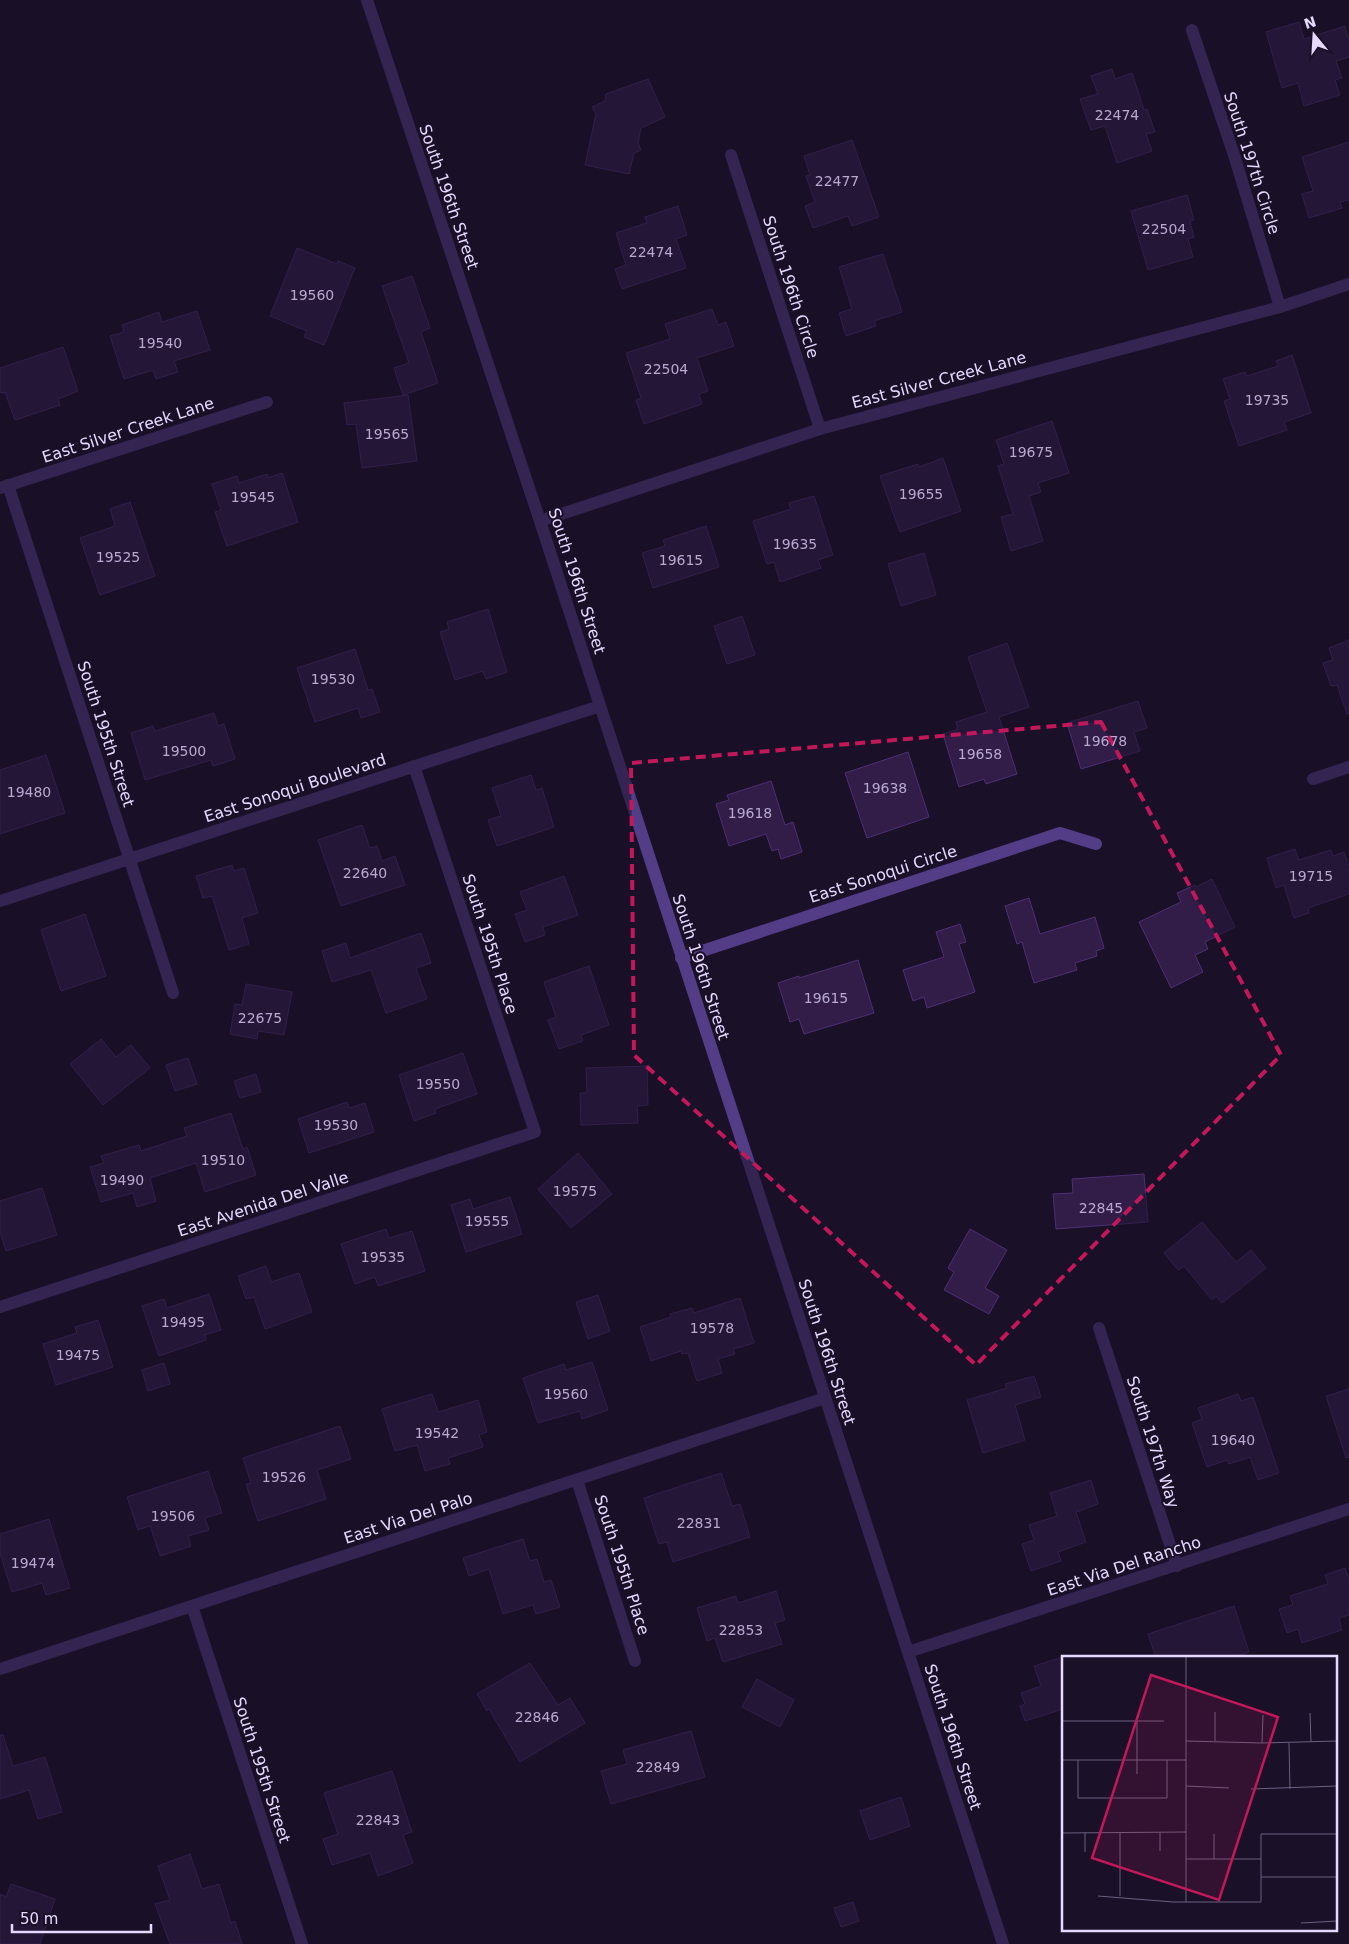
<svg xmlns="http://www.w3.org/2000/svg" width="1349" height="1944" viewBox="0 0 1349 1944" font-family="'DejaVu Sans',sans-serif">
<style>
.building{fill:#311d48;stroke:#4e2f74}
.lines{fill:none;stroke-linecap:round;stroke-linejoin:round}
.minor{stroke:#523d86;stroke-width:12}
.marked{fill:none;stroke:#c2185b;stroke-width:4;stroke-dasharray:10 6;stroke-linejoin:round}
.labels{text-anchor:middle;dominant-baseline:central;stroke-width:4;stroke-linejoin:round;paint-order:stroke}
.number-label{font-size:14px;fill:#b9a9d0}
.street-label{font-size:16px;fill:#e6d8fe;stroke:#1a1028}
.inset-road{fill:none;stroke:#6c607e;stroke-width:1}
.view{fill:#c2185b;fill-opacity:0.15;stroke:#c2185b;stroke-width:2.5}
.inset-edge{fill:none;stroke:#e6d8fe;stroke-width:2.5}
</style>
<rect width="100%" height="100%" fill="#1a1028"/>
<path class="building" d="M 1299,22 L 1304,39 L 1345,26 L 1349,41 L 1349,57 L 1336,61 L 1342,78 L 1335,80 L 1340,95 L 1304,106 L 1298,83 L 1282,88 L 1266,32 Z
M 1112,69 L 1115,79 L 1132,73 L 1144,110 L 1147,109 L 1155,132 L 1146,134 L 1152,151 L 1117,163 L 1105,126 L 1091,130 L 1080,99 L 1098,94 L 1091,76 Z
M 648,79 L 665,117 L 641,128 L 638,143 L 641,150 L 634,153 L 629,174 L 585,165 L 596,114 L 592,107 L 605,101 L 606,94 Z
M 852,140 L 879,217 L 852,226 L 848,216 L 813,228 L 805,206 L 815,202 L 806,176 L 810,175 L 804,156 Z
M 1349,142 L 1349,200 L 1340,202 L 1342,208 L 1309,218 L 1302,194 L 1313,191 L 1302,157 Z
M 1187,195 L 1194,220 L 1190,221 L 1194,237 L 1188,239 L 1193,257 L 1148,270 L 1131,211 Z
M 678,206 L 687,235 L 676,239 L 686,268 L 622,289 L 615,269 L 626,265 L 616,233 L 647,223 L 645,217 Z
M 297,248 L 337,264 L 338,261 L 355,268 L 324,345 L 304,337 L 307,331 L 270,316 Z
M 883,254 L 902,312 L 874,321 L 876,326 L 846,336 L 839,313 L 852,309 L 839,267 Z
M 412,276 L 430,328 L 421,332 L 438,383 L 403,395 L 394,368 L 409,363 L 382,286 Z
M 712,309 L 718,325 L 726,322 L 734,346 L 697,358 L 708,391 L 699,394 L 702,404 L 644,424 L 636,400 L 641,398 L 626,353 L 670,339 L 665,324 Z
M 197,311 L 210,350 L 174,361 L 178,372 L 156,379 L 153,370 L 124,379 L 110,336 L 124,332 L 122,325 L 159,312 L 162,322 Z
M 63,347 L 78,391 L 58,399 L 60,405 L 15,420 L 5,392 L 0,393 L 0,368 Z
M 1292,355 L 1311,413 L 1284,422 L 1287,430 L 1239,446 L 1224,401 L 1230,399 L 1223,379 L 1245,372 L 1247,376 L 1278,366 L 1276,361 Z
M 408,395 L 417,461 L 362,468 L 356,424 L 347,425 L 344,403 Z
M 1052,421 L 1069,473 L 1038,483 L 1041,492 L 1029,496 L 1043,541 L 1011,551 L 1001,517 L 1013,514 L 998,466 L 1004,464 L 996,440 Z
M 943,458 L 961,511 L 900,532 L 880,476 L 918,464 L 919,467 Z
M 282,473 L 298,522 L 227,546 L 215,512 L 221,510 L 212,484 L 237,476 L 239,483 L 267,474 L 268,478 Z
M 814,496 L 833,555 L 818,560 L 821,568 L 780,582 L 774,562 L 767,564 L 753,521 L 791,509 L 789,503 Z
M 130,502 L 155,576 L 100,595 L 80,538 L 115,526 L 110,509 Z
M 706,526 L 719,567 L 653,588 L 642,553 L 665,546 L 663,540 Z
M 924,553 L 936,595 L 901,606 L 888,564 Z
M 488,609 L 507,672 L 486,679 L 483,671 L 455,680 L 440,632 L 449,629 L 447,622 Z
M 742,616 L 755,655 L 727,664 L 714,626 Z
M 1349,640 L 1349,713 L 1347,714 L 1337,685 L 1331,686 L 1323,663 L 1333,660 L 1329,648 Z
M 1007,643 L 1029,707 L 999,717 L 1017,774 L 986,784 L 984,779 L 959,787 L 943,734 L 958,729 L 956,722 L 987,712 L 968,657 Z
M 355,649 L 368,690 L 372,689 L 380,712 L 361,718 L 358,708 L 315,722 L 297,668 Z
M 1138,701 L 1147,728 L 1134,732 L 1140,751 L 1081,769 L 1067,723 Z
M 214,713 L 218,726 L 224,724 L 235,759 L 213,766 L 211,760 L 145,780 L 131,733 L 153,726 L 155,731 Z
M 908,752 L 929,817 L 867,838 L 845,773 Z
M 46,755 L 65,813 L 0,834 L 0,770 Z
M 531,775 L 536,790 L 542,788 L 554,827 L 497,846 L 488,820 L 501,816 L 492,788 Z
M 771,781 L 785,825 L 793,822 L 802,852 L 781,859 L 778,849 L 772,851 L 766,834 L 729,846 L 716,804 L 729,800 L 727,795 Z
M 362,825 L 370,848 L 377,846 L 382,861 L 395,856 L 405,885 L 341,906 L 318,840 Z
M 1295,849 L 1299,860 L 1331,850 L 1333,856 L 1344,852 L 1349,866 L 1349,894 L 1308,908 L 1309,913 L 1294,918 L 1284,885 L 1276,888 L 1267,858 Z
M 232,865 L 234,871 L 244,868 L 258,913 L 242,918 L 249,944 L 229,950 L 212,896 L 203,898 L 196,876 Z
M 564,876 L 578,915 L 543,927 L 545,935 L 525,942 L 515,914 L 527,910 L 520,892 Z
M 1212,879 L 1235,927 L 1205,942 L 1208,949 L 1195,955 L 1203,972 L 1171,988 L 1139,922 L 1181,902 L 1177,893 L 1195,885 L 1196,887 Z
M 1029,898 L 1040,934 L 1095,917 L 1104,948 L 1096,951 L 1097,956 L 1075,963 L 1077,970 L 1034,983 L 1022,942 L 1017,944 L 1005,906 Z
M 85,914 L 106,976 L 61,991 L 41,930 Z
M 960,924 L 966,942 L 959,944 L 975,992 L 927,1008 L 924,997 L 913,1001 L 903,970 L 944,957 L 936,932 Z
M 421,933 L 431,963 L 416,968 L 427,999 L 386,1013 L 371,970 L 332,982 L 322,951 L 346,943 L 350,958 Z
M 858,960 L 874,1013 L 804,1034 L 799,1019 L 790,1022 L 778,983 L 799,976 L 799,978 Z
M 589,966 L 609,1025 L 581,1035 L 583,1041 L 559,1049 L 548,1020 L 556,1017 L 544,982 Z
M 246,984 L 292,992 L 284,1035 L 258,1031 L 257,1039 L 230,1034 L 235,1004 L 242,1005 Z
M 101,1039 L 116,1057 L 131,1045 L 150,1068 L 103,1105 L 70,1064 Z
M 463,1053 L 477,1094 L 435,1109 L 436,1113 L 414,1121 L 399,1075 Z
M 188,1058 L 197,1084 L 175,1091 L 166,1065 Z
M 647,1066 L 648,1105 L 637,1106 L 638,1123 L 581,1125 L 580,1093 L 587,1093 L 586,1068 Z
M 256,1074 L 261,1092 L 240,1098 L 234,1081 Z
M 347,1102 L 349,1108 L 365,1103 L 374,1132 L 309,1153 L 298,1119 Z
M 231,1113 L 243,1149 L 247,1147 L 256,1175 L 205,1192 L 196,1163 L 150,1178 L 156,1201 L 137,1207 L 133,1193 L 101,1202 L 90,1167 L 104,1163 L 101,1156 L 139,1145 L 141,1151 L 187,1136 L 184,1128 Z
M 578,1153 L 612,1194 L 571,1228 L 538,1189 Z
M 1144,1174 L 1148,1222 L 1056,1229 L 1053,1194 L 1073,1193 L 1072,1179 Z
M 42,1188 L 57,1235 L 6,1251 L 0,1232 L 0,1201 Z
M 510,1197 L 522,1234 L 466,1252 L 451,1205 L 470,1199 L 473,1209 Z
M 1202,1222 L 1236,1262 L 1251,1250 L 1266,1268 L 1222,1303 L 1216,1296 L 1212,1300 L 1184,1266 L 1178,1270 L 1164,1253 Z
M 386,1229 L 389,1238 L 412,1231 L 425,1271 L 378,1286 L 375,1277 L 355,1284 L 341,1244 Z
M 970,1229 L 1007,1250 L 985,1288 L 999,1296 L 989,1314 L 944,1290 L 954,1272 L 948,1268 Z
M 266,1266 L 271,1282 L 299,1273 L 312,1312 L 265,1329 L 254,1297 L 246,1299 L 238,1276 Z
M 209,1294 L 221,1330 L 205,1335 L 206,1340 L 159,1356 L 142,1306 L 164,1299 L 167,1308 Z
M 598,1295 L 610,1331 L 588,1339 L 576,1302 Z
M 740,1298 L 754,1343 L 733,1349 L 735,1354 L 718,1359 L 722,1373 L 697,1381 L 688,1353 L 682,1354 L 681,1351 L 651,1361 L 640,1327 L 671,1317 L 670,1314 L 692,1308 L 694,1313 Z
M 98,1320 L 113,1367 L 56,1385 L 43,1344 L 77,1333 L 75,1327 Z
M 592,1362 L 608,1410 L 582,1419 L 580,1411 L 538,1423 L 523,1378 L 564,1364 L 566,1370 Z
M 164,1363 L 170,1384 L 148,1391 L 142,1370 Z
M 1034,1376 L 1041,1397 L 1015,1405 L 1025,1440 L 983,1453 L 967,1400 L 1007,1388 L 1005,1384 Z
M 1349,1389 L 1349,1457 L 1346,1458 L 1326,1396 Z
M 432,1394 L 438,1412 L 478,1400 L 487,1432 L 479,1435 L 483,1447 L 448,1458 L 450,1464 L 425,1471 L 417,1445 L 395,1451 L 382,1409 Z
M 1238,1394 L 1241,1401 L 1253,1397 L 1279,1473 L 1258,1480 L 1250,1457 L 1229,1464 L 1227,1460 L 1207,1467 L 1192,1423 L 1202,1419 L 1198,1408 Z
M 340,1426 L 351,1459 L 317,1470 L 326,1499 L 258,1521 L 246,1484 L 251,1483 L 243,1458 Z
M 208,1471 L 222,1513 L 205,1518 L 209,1530 L 188,1536 L 191,1546 L 160,1556 L 150,1526 L 138,1530 L 127,1497 Z
M 721,1473 L 732,1506 L 740,1504 L 750,1537 L 673,1562 L 667,1542 L 659,1544 L 644,1498 Z
M 1091,1480 L 1098,1504 L 1076,1512 L 1086,1542 L 1058,1552 L 1061,1561 L 1031,1571 L 1022,1544 L 1034,1540 L 1029,1525 L 1057,1516 L 1050,1493 Z
M 49,1519 L 70,1588 L 46,1595 L 42,1583 L 12,1592 L 0,1553 L 0,1534 Z
M 523,1539 L 530,1561 L 537,1559 L 544,1582 L 551,1580 L 560,1607 L 536,1614 L 533,1605 L 503,1614 L 489,1569 L 469,1576 L 463,1558 Z
M 1345,1568 L 1349,1579 L 1349,1615 L 1339,1618 L 1342,1630 L 1302,1643 L 1298,1629 L 1287,1633 L 1279,1609 L 1293,1605 L 1290,1596 L 1328,1584 L 1325,1575 Z
M 776,1591 L 785,1620 L 775,1623 L 782,1644 L 723,1662 L 715,1638 L 707,1641 L 697,1608 L 736,1596 L 738,1603 Z
M 1234,1606 L 1249,1652 L 1231,1658 L 1156,1658 L 1148,1634 Z
M 1063,1657 L 1063,1709 L 1025,1721 L 1020,1706 L 1025,1704 L 1021,1693 L 1041,1686 L 1034,1666 Z
M 530,1663 L 558,1705 L 570,1698 L 585,1723 L 520,1762 L 489,1709 L 487,1711 L 477,1694 Z
M 757,1679 L 794,1700 L 780,1727 L 742,1707 Z
M 691,1731 L 705,1777 L 611,1804 L 601,1771 L 627,1764 L 623,1750 Z
M 0,1735 L 3,1735 L 13,1766 L 45,1757 L 62,1812 L 38,1819 L 29,1790 L 0,1799 Z
M 392,1771 L 412,1832 L 403,1835 L 413,1863 L 378,1876 L 370,1853 L 332,1865 L 323,1839 L 338,1834 L 324,1793 Z
M 901,1797 L 910,1826 L 870,1840 L 860,1811 Z
M 190,1854 L 202,1889 L 219,1884 L 231,1923 L 235,1921 L 242,1944 L 170,1944 L 155,1904 L 170,1900 L 158,1866 Z
M 11,1884 L 55,1899 L 40,1944 L 0,1944 L 0,1894 L 6,1897 Z
M 853,1902 L 859,1921 L 841,1927 L 834,1908 Z"/>
<g class="lines">
<path class="minor" d="M 367,0 L 540,521 L 1003,1944
M 1192,30 L 1235,158 L 1280,307
M 731,155 L 820,429
M 8,485 L 173,993
M 0,488 L 267,402
M 540,521 L 820,429 L 1280,307 L 1349,284
M 1313,779 L 1349,767
M 0,901 L 600,706
M 681,958 L 1060,833 L 1096,844
M 0,1307 L 535,1132 L 414,766
M 1099,1328 L 1177,1566
M 577,1480 L 635,1661
M 192,1606 L 302,1944
M 908,1652 L 1349,1509
M 0,1669 L 825,1398"/>
</g>
<path d="M0 0H1349V1944H0ZM 1101,722 L 1281,1055 L 976,1365 L 634,1055 L 631,763 Z" fill="#1a1028" fill-opacity=".55" fill-rule="evenodd"/>
<path class="marked" d="M 1101,722 L 1281,1055 L 976,1365 L 634,1055 L 631,763 Z"/>
<g class="labels">
<g class="number-label">
<text x="1117" y="115">22474</text>
<text x="837" y="181">22477</text>
<text x="1164" y="229">22504</text>
<text x="651" y="252">22474</text>
<text x="312" y="295">19560</text>
<text x="160" y="343">19540</text>
<text x="666" y="369">22504</text>
<text x="1267" y="400">19735</text>
<text x="387" y="434">19565</text>
<text x="1031" y="452">19675</text>
<text x="921" y="494">19655</text>
<text x="253" y="497">19545</text>
<text x="795" y="544">19635</text>
<text x="118" y="557">19525</text>
<text x="681" y="560">19615</text>
<text x="333" y="679">19530</text>
<text x="1105" y="741">19678</text>
<text x="184" y="751">19500</text>
<text x="980" y="754">19658</text>
<text x="885" y="788">19638</text>
<text x="29" y="792">19480</text>
<text x="750" y="813">19618</text>
<text x="365" y="873">22640</text>
<text x="1311" y="876">19715</text>
<text x="826" y="998">19615</text>
<text x="260" y="1018">22675</text>
<text x="438" y="1084">19550</text>
<text x="336" y="1125">19530</text>
<text x="223" y="1160">19510</text>
<text x="122" y="1180">19490</text>
<text x="575" y="1191">19575</text>
<text x="1101" y="1208">22845</text>
<text x="487" y="1221">19555</text>
<text x="383" y="1257">19535</text>
<text x="183" y="1322">19495</text>
<text x="712" y="1328">19578</text>
<text x="78" y="1355">19475</text>
<text x="566" y="1394">19560</text>
<text x="437" y="1433">19542</text>
<text x="1233" y="1440">19640</text>
<text x="284" y="1477">19526</text>
<text x="173" y="1516">19506</text>
<text x="699" y="1523">22831</text>
<text x="33" y="1563">19474</text>
<text x="741" y="1630">22853</text>
<text x="537" y="1717">22846</text>
<text x="658" y="1767">22849</text>
<text x="378" y="1820">22843</text>
</g>
<g class="street-label">
<text transform="translate(1252 163) rotate(72)">South 197th Circle</text>
<text transform="translate(449 197) rotate(71)">South 196th Street</text>
<text transform="translate(791 287) rotate(72)">South 196th Circle</text>
<text transform="translate(939 380) rotate(-15)">East Silver Creek Lane</text>
<text transform="translate(128 430) rotate(-18)">East Silver Creek Lane</text>
<text transform="translate(577 581) rotate(72)">South 196th Street</text>
<text transform="translate(106 734) rotate(72)">South 195th Street</text>
<text transform="translate(295 788) rotate(-18)">East Sonoqui Boulevard</text>
<text transform="translate(883 874) rotate(-18)">East Sonoqui Circle</text>
<text transform="translate(490 944) rotate(72)">South 195th Place</text>
<text transform="translate(701 967) rotate(72)">South 196th Street</text>
<text transform="translate(263 1204) rotate(-18)">East Avenida Del Valle</text>
<text transform="translate(827 1352) rotate(72)">South 196th Street</text>
<text transform="translate(1153 1442) rotate(72)">South 197th Way</text>
<text transform="translate(408 1518) rotate(-18)">East Via Del Palo</text>
<text transform="translate(622 1565) rotate(72)">South 195th Place</text>
<text transform="translate(1124 1566) rotate(-18)">East Via Del Rancho</text>
<text transform="translate(953 1737) rotate(72)">South 196th Street</text>
<text transform="translate(262 1770) rotate(72)">South 195th Street</text>
</g>
</g>
<g transform="translate(1062 1656)">
<rect width="275" height="275" fill="#1a1028"/>
<path class="inset-road" d="M 124,1 L 124,246M 153,56 L 153,85M 248,57 L 249,86M 0,65 L 102,65M 124,85 L 200,87 L 275,85M 200,87 L 201,59M 227,87 L 228,133M 0,104 L 124,104M 16,104 L 16,142 L 105,142 L 105,104M 75,118 L 75,65M 124,130 L 167,132M 189,133 L 275,130M 58,176 L 58,240M 0,177 L 124,176M 152,178 L 152,203M 98,195 L 98,176M 23,196 L 23,177M 124,203 L 199,203M 199,221 L 275,221M 36,240 L 111,246 L 199,246 L 199,178 L 275,178M 239,267 L 275,265"/>
<path class="view" d="M 89,19 L 216,61 L 157,244 L 30,202 Z"/>
<rect width="275" height="275" class="inset-edge"/>
</g>
<g transform="translate(1314 35) rotate(342)" stroke="#1a1028" stroke-width="4" paint-order="stroke">
<path d="M0-4L9 19L0 12L-9 19Z" fill="#e6d8fe"/>
<text y="-8" font-size="14" font-weight="bold" text-anchor="middle" fill="#e6d8fe">N</text>
</g>
<path d="M12 1924v8h139v-8" fill="none" stroke="#e6d8fe" stroke-width="2.5"/>
<text x="20" y="1924" font-size="15" fill="#e6d8fe" stroke="#1a1028" stroke-width="4" paint-order="stroke">50 m</text>
</svg>
